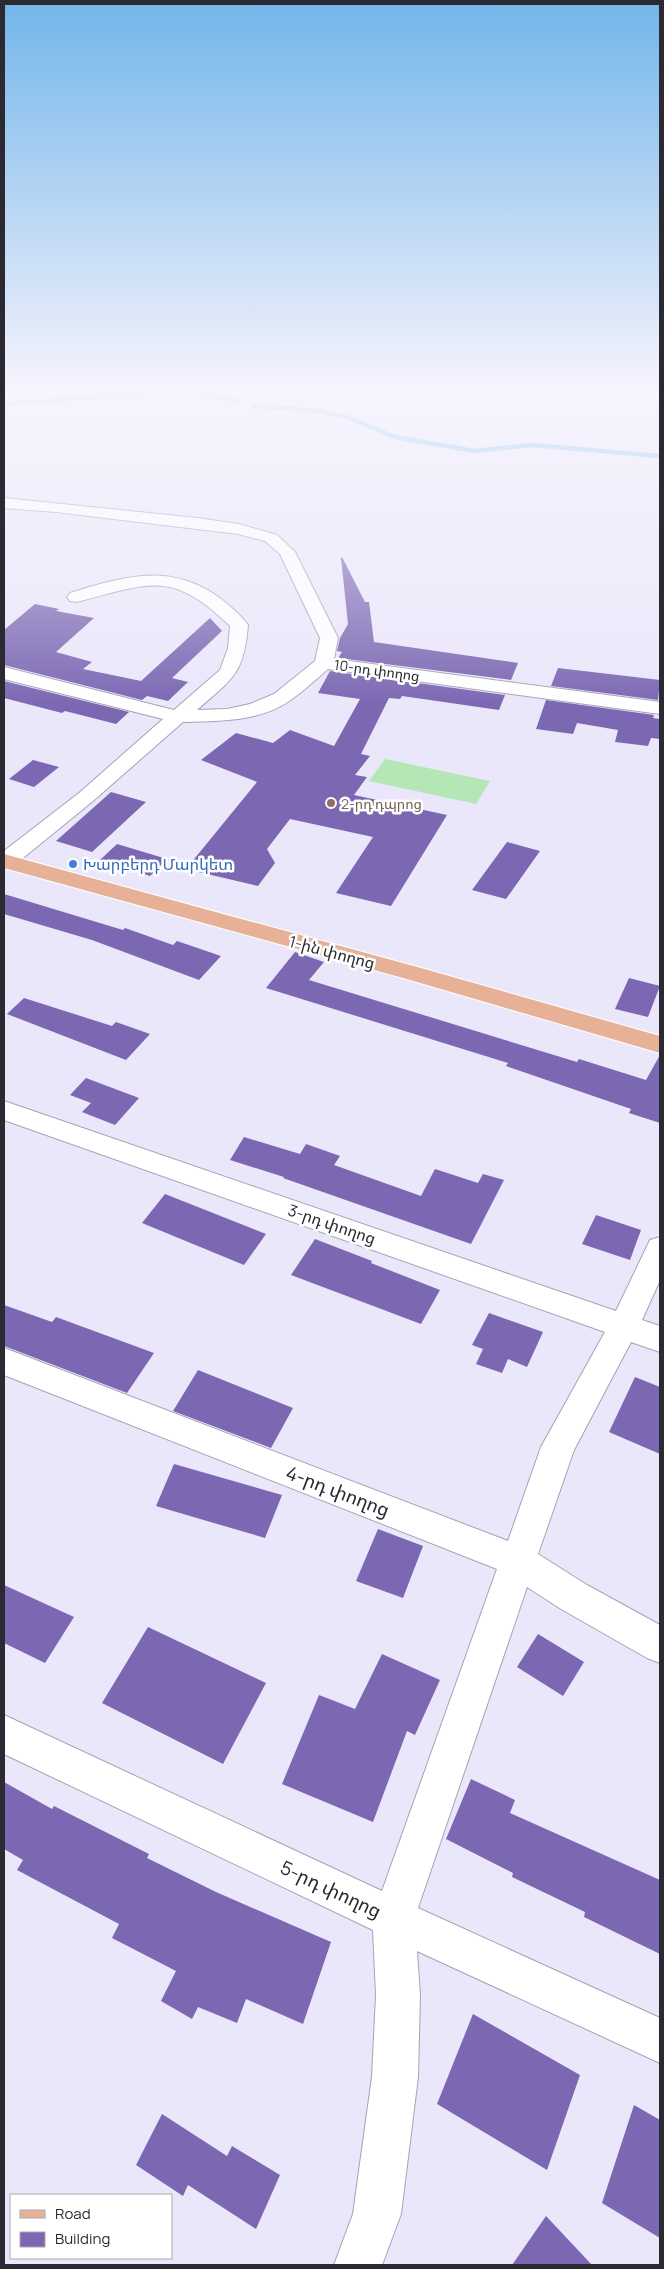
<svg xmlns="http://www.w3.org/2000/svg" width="664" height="2269" viewBox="0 0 664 2269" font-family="Manrope,'Noto Sans Armenian',sans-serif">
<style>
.green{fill:#b5e6b6}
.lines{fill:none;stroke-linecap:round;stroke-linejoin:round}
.stream{stroke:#62b6ec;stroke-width:4.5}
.building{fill:#7b67b2}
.minor-casing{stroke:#a6a2b6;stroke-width:2}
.major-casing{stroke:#fff;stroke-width:2}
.minor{fill:#fff;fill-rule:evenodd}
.major{fill:#e7b198;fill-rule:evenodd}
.education-dot{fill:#8d6e63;stroke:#fff;stroke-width:2}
.shop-dot{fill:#3f7fe0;stroke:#fff;stroke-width:2}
.labels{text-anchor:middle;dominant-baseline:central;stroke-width:5;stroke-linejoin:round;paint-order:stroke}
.far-street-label{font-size:14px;fill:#2b2a32;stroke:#fff}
.far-education-label{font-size:14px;fill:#785e54;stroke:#fff;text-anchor:start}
.shop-label{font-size:16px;fill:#366cbe;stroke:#fff;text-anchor:start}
.street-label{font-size:16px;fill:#2b2a32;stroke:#fff}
.near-street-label{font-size:19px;fill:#2b2a32;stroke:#fff}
</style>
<rect width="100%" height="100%" fill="#ebe7fb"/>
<path class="green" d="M 385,759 L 490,781 L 476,804 L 369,781 Z"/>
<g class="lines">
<path class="stream" d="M 4,404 L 183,390 L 239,401
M 254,406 L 321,411 L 349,418 L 395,437 L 474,451 L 532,445 L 660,456"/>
</g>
<path class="building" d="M 342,557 L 365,602 L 369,602 L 374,642 L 518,663 L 511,680 L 338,658 L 342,652 L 337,651 L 340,638 L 348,624 L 341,558 Z
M 35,604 L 59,609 L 56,611 L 94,618 L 56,652 L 92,662 L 83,669 L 141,681 L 210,618 L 222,631 L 172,678 L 188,682 L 168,701 L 147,696 L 142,700 L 4,665 L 4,630 Z
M 558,668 L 660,680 L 658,700 L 551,686 Z
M 330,671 L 505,695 L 499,710 L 402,696 L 400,699 L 389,698 L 361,754 L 370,756 L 355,775 L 367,777 L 354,795 L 447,815 L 391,906 L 336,893 L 373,837 L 290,819 L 267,849 L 275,863 L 258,886 L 186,869 L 257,782 L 201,760 L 236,733 L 273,743 L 290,730 L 334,746 L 360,699 L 318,693 Z
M 4,681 L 129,712 L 116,724 L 65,711 L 62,713 L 4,698 Z
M 546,700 L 654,715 L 653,718 L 660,719 L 660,739 L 651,738 L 648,746 L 615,742 L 618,730 L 577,723 L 573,734 L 536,729 Z
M 33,760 L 59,767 L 34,787 L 9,779 Z
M 111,792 L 146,802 L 92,852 L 56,841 Z
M 507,842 L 540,851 L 506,899 L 472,890 Z
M 117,844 L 167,859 L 150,876 L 100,860 Z
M 4,894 L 123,930 L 125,928 L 173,945 L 177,941 L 221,956 L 199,980 L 92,940 L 4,914 Z
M 295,952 L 324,962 L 309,980 L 577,1062 L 579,1059 L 646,1080 L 660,1055 L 660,1123 L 629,1113 L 631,1109 L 506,1066 L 508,1063 L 266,988 Z
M 629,978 L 660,986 L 648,1017 L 615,1009 Z
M 24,998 L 112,1026 L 116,1022 L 150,1034 L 126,1060 L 7,1014 Z
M 86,1078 L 139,1098 L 115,1125 L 82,1112 L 91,1103 L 70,1095 Z
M 244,1137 L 300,1154 L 306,1144 L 340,1156 L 334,1165 L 421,1196 L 435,1169 L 478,1183 L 483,1174 L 504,1180 L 471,1244 L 283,1178 L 284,1177 L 230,1160 Z
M 165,1194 L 266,1234 L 244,1265 L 142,1223 Z
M 596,1215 L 641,1230 L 630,1260 L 582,1244 Z
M 315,1239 L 372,1261 L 371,1263 L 440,1290 L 421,1324 L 291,1275 Z
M 4,1305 L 52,1322 L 56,1317 L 154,1353 L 127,1393 L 4,1346 Z
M 489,1313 L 543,1332 L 527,1367 L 508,1359 L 502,1373 L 476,1364 L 483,1349 L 472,1345 Z
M 198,1370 L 293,1408 L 271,1448 L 173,1411 Z
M 635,1377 L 660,1387 L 660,1454 L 609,1432 Z
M 174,1464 L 282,1495 L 265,1538 L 156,1506 Z
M 378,1529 L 423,1546 L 403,1598 L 356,1581 Z
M 4,1585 L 74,1617 L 45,1663 L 4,1643 Z
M 148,1627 L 266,1683 L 223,1764 L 102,1703 Z
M 538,1634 L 584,1662 L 563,1696 L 517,1667 Z
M 382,1654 L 440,1680 L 415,1735 L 407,1731 L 373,1822 L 282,1784 L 319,1695 L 355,1709 Z
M 471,1779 L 515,1800 L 510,1813 L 660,1880 L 660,1954 L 584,1917 L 585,1912 L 512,1877 L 513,1873 L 446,1839 Z
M 4,1782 L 52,1809 L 54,1806 L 149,1854 L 147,1858 L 216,1892 L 331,1942 L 303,2024 L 246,1999 L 237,2023 L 198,2007 L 192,2019 L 161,2001 L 176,1971 L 112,1938 L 119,1924 L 17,1870 L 23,1860 L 4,1849 Z
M 473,2014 L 580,2075 L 547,2170 L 437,2104 Z
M 634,2105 L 660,2120 L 660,2238 L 602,2203 Z
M 162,2114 L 227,2156 L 232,2146 L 280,2175 L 256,2229 L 188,2185 L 183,2196 L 136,2165 Z
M 546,2216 L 592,2265 L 512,2265 Z"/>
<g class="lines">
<defs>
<path id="minor" d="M 4,498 L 197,518 L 239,524 L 277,535 L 295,552 L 338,638 L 334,659 L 660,702 L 660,714 L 328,669 C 315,680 303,692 289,701 C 259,722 218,721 183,722 L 93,801 L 12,867 L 4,869 L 4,851 L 79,793 L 163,719 L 4,679 L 4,667 L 174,710 L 220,670 L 228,648 L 230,626 C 170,568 149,584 76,602 L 70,601 L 67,597 L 70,593 C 122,577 168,562 217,596 C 228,604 240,614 248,625 C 244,675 232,679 197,710 L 227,709 L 250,704 L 274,694 L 315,661 L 320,638 L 280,554 L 265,541 L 238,534 L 56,512 L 4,508 Z
M 4,1101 L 616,1311 L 650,1240 L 660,1237 L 660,1280 L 642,1320 L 660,1326 L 660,1352 L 631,1342 L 574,1450 L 538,1554 L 587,1585 L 660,1625 L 660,1663 L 647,1658 L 561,1609 L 527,1587 L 418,1908 L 660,2018 L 660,2063 L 417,1951 L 420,1995 L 418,2077 L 401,2214 L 382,2265 L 334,2265 L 353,2214 L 372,2077 L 376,1995 L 373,1930 L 4,1754 L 4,1715 L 382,1891 L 497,1569 L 4,1375 L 4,1348 L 508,1541 L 541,1447 L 605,1332 L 4,1120 Z"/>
<path id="major" d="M 4,854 L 421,968 L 660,1036 L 660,1053 L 403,978 L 4,868 Z"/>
</defs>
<use href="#minor" class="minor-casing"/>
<use href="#major" class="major-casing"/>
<use href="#minor" class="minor"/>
<use href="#major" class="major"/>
</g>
<linearGradient id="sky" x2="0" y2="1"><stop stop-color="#72b5ea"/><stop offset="0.55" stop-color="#f6f4fd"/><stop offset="1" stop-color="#f6f4fd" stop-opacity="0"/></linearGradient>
<rect width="664" height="708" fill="url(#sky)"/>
<circle class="education-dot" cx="331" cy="803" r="5"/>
<circle class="shop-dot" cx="73" cy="864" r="5"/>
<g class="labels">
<g class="far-street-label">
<text transform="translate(377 670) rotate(8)">10-րդ փողոց</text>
</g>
<g class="far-education-label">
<text x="341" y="803">2-րդ դպրոց</text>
</g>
<g class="shop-label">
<text x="83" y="864">Խարբերդ Մարկետ</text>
</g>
<g class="street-label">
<text transform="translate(332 952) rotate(15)">1-ին փողոց</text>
<text transform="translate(332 1224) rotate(19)">3-րդ փողոց</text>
</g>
<g class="near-street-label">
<text transform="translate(338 1491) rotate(21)">4-րդ փողոց</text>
<text transform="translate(331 1889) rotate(25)">5-րդ փողոց</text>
</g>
</g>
<rect width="664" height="2269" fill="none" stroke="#2b2a32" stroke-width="10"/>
<rect x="10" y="2194" width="162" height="65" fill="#ffffff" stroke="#aaaaad"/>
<rect x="20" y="2210" width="25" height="8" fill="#e7b198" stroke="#aaaaad"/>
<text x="55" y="2219" font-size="15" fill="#2b2a32">Road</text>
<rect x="20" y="2232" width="25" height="15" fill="#7b67b2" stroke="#aaaaad"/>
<text x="55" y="2244" font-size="15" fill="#2b2a32">Building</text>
</svg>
